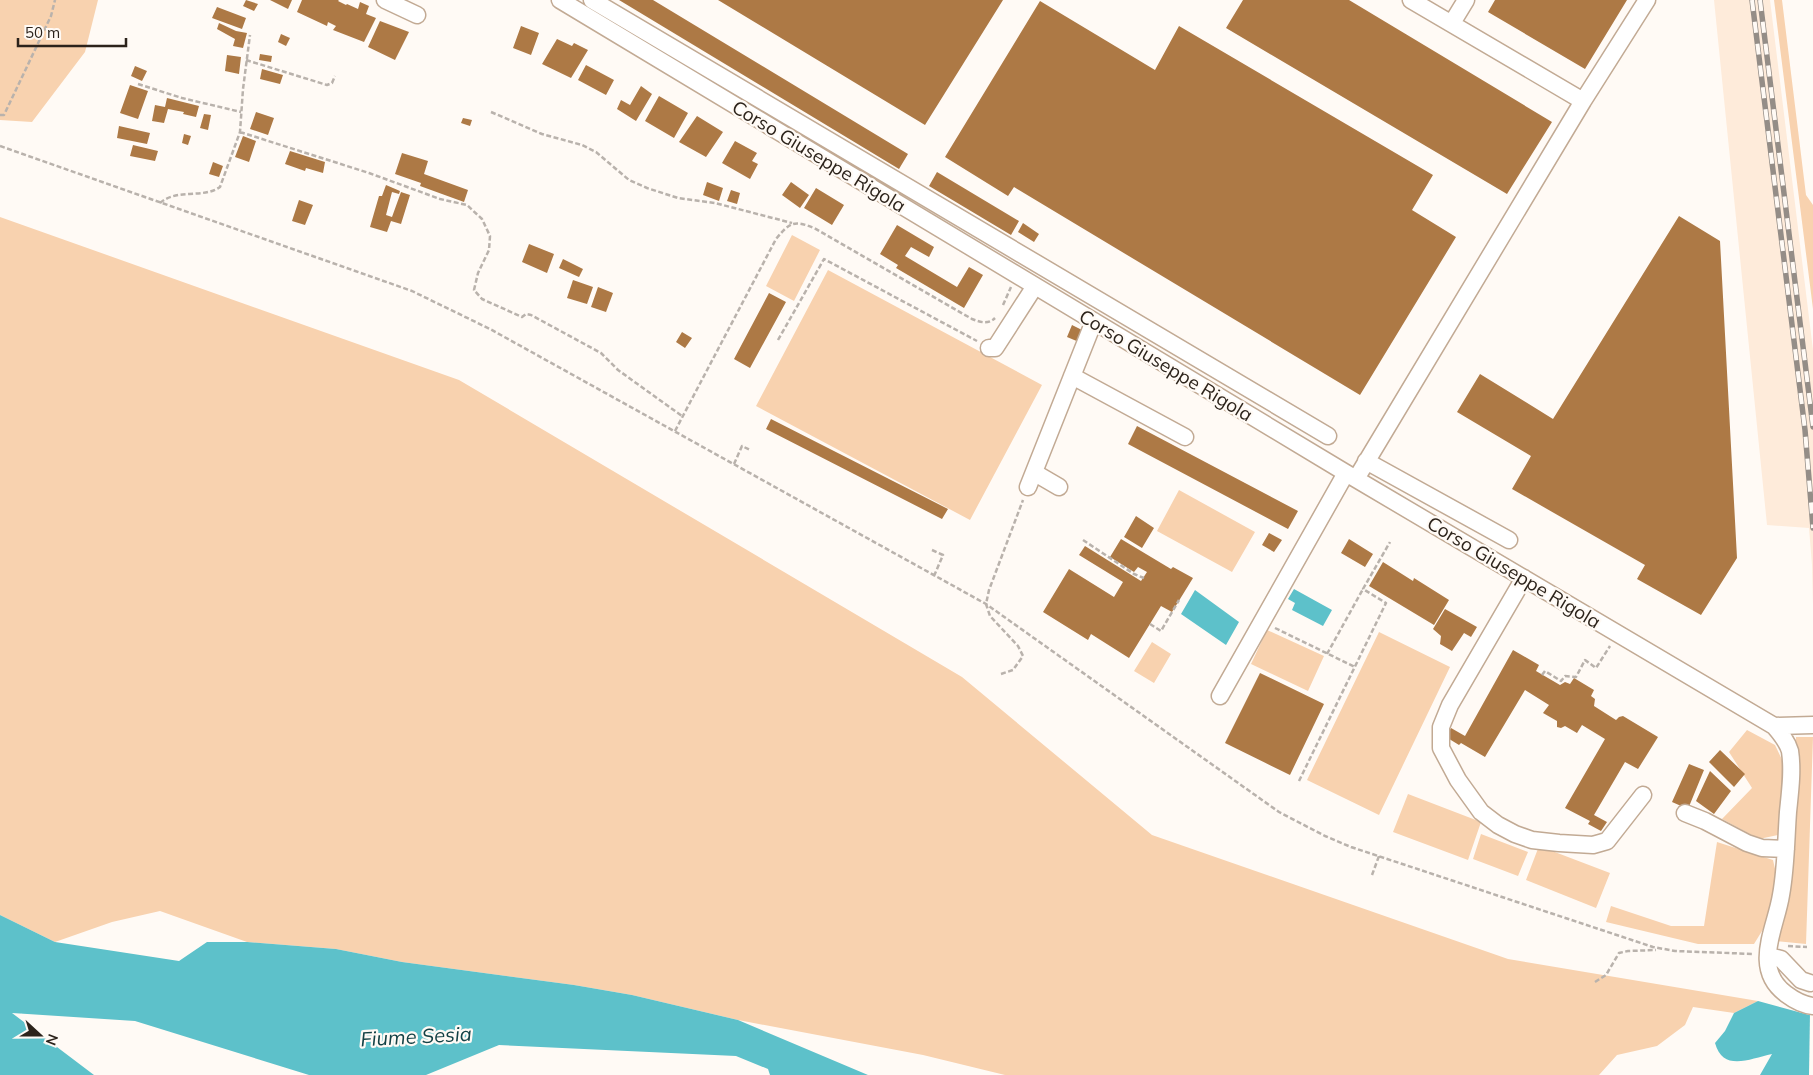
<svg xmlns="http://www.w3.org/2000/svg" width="1813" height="1075" viewBox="0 0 1813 1075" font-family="Mulish,sans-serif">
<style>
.built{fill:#feebda}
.green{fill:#f8d2af}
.water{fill:#5dc1ca}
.pier{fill:#fffaf5}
.building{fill:#ad7945}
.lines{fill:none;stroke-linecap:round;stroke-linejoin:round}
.minor-casing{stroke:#c2aa94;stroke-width:19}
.path{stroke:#b9b2ac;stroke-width:2.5;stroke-dasharray:5 2.5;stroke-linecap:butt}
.minor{stroke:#fff;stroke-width:16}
.rail-casing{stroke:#948d87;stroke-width:5.5}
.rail{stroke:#fffaf5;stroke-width:4;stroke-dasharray:11;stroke-linecap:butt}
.labels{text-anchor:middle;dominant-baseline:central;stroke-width:4.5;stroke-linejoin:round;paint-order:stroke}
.street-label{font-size:19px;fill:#2c231b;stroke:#fffaf5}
.water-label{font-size:20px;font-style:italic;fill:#124145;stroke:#fffaf5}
</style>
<rect width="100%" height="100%" fill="#fffaf5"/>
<path class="built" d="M 1714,0 L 1770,0 L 1813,350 L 1813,605 L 1812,565 L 1809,528 L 1767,525 Z"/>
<path class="green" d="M 0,0 L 98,0 L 85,52 L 32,122 L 0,120 Z
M 1774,0 L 1782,0 L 1806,195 L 1813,205 L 1813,309 Z
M 0,217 L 459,380 L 962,677 L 1152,835 L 1508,959 L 1758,1001 L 1734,1013 L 1693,1007 L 1685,1025 L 1657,1046 L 1617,1055 L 1599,1075 L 1005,1075 L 923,1055 L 738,1020 L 632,995 L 574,985 L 402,962 L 336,949 L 247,942 L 160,911 L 112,922 L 55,942 L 0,915 Z
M 792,235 L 820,250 L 794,301 L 766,286 Z
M 828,270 L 1042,385 L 970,520 L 756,406 Z
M 1179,490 L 1255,532 L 1232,572 L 1157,531 Z
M 1267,630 L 1324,656 L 1308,691 L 1251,664 Z
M 1379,632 L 1450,667 L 1379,815 L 1307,780 Z
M 1152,642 L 1171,654 L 1154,683 L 1134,671 Z
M 1747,730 L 1775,745 L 1784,764 L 1778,835 L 1759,839 L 1722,819 L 1752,788 L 1729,752 Z
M 1796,737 L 1813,737 L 1806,944 L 1776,941 L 1787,902 Z
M 1408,794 L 1481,822 L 1468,860 L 1393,832 Z
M 1481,834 L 1528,852 L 1518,876 L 1473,859 Z
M 1717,842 L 1773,860 L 1778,882 L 1770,918 L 1754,944 L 1698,944 L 1606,922 L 1611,906 L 1671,926 L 1704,926 Z
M 1539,846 L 1610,873 L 1596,908 L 1526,880 Z"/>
<path class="water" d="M 1294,589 L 1332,610 L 1323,626 L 1292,610 L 1295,603 L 1288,599 Z
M 1195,590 L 1239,622 L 1226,645 L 1181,614 Z
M 0,915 L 55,942 L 179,961 L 207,942 L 247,942 L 336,949 L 402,962 L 574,985 L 632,995 L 738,1020 L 868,1075 L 770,1075 L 768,1069 L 736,1056 L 499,1045 L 426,1075 L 309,1075 L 135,1021 L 12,1013 L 94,1075 L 0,1075 Z
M 1758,1001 L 1813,1016 L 1813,1075 L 1760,1075 L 1772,1054 C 1749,1059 1723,1072 1715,1043 L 1725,1031 L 1734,1013 Z"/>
<path class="pier" d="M 1810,1013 L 1813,1014 L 1813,1075 L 1809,1075 Z"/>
<path class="building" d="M 246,0 L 258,4 L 254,11 L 243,6 Z
M 270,0 L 292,0 L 288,9 Z
M 302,0 L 339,0 L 338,1 L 346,5 L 347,4 L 358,9 L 360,2 L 369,6 L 366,14 L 376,18 L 364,42 L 333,30 L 336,26 L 328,22 L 327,26 L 297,12 Z
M 619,0 L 653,0 L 908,154 L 899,169 Z
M 718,0 L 1003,0 L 925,125 Z
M 1243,0 L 1349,0 L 1552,122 L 1507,194 L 1226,28 Z
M 1495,0 L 1627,0 L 1585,69 L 1488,12 Z
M 1040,1 L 1155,70 L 1179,26 L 1433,175 L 1412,210 L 1456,237 L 1360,395 L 1014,187 L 1008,196 L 945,157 Z
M 217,7 L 246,18 L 242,29 L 212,18 Z
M 380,21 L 409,32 L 395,60 L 368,47 Z
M 219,23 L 236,31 L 247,33 L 243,48 L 233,46 L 235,39 L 217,29 Z
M 521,26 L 539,33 L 531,55 L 513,48 Z
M 281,34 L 290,38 L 286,46 L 278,42 Z
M 557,39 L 572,46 L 574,43 L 588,50 L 571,78 L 542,64 Z
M 260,54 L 272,56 L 271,62 L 259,60 Z
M 227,55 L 241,57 L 239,74 L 225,71 Z
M 586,65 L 614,80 L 606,95 L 578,80 Z
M 135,66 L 147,71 L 142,81 L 131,76 Z
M 262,69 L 283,75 L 280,84 L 260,79 Z
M 130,85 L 148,91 L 138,119 L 120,113 Z
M 641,86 L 652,94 L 636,121 L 617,109 L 621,100 L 630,105 Z
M 659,96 L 688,113 L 674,138 L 645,121 Z
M 167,98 L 199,106 L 196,117 L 183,114 L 184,112 L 168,109 L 164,123 L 152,121 L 155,105 L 165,107 Z
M 256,112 L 274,118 L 268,135 L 250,129 Z
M 204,114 L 211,115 L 208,130 L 200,128 Z
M 697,116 L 723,132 L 706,157 L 679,142 Z
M 463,118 L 472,120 L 470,126 L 461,123 Z
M 119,126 L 150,133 L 147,144 L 117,138 Z
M 184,134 L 191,136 L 188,145 L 182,143 Z
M 243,136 L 256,141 L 249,162 L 235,157 Z
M 735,141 L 757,153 L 752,161 L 758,164 L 750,179 L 722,163 Z
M 133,145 L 158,151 L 155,161 L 130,156 Z
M 290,151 L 325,162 L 323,173 L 306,168 L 305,171 L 285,164 Z
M 402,153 L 428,161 L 424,174 L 468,190 L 464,202 L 420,186 L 421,183 L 395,174 Z
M 213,162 L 223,166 L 219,177 L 209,174 Z
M 937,172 L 1019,221 L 1011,235 L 929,186 Z
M 707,182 L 723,188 L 719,201 L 703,195 Z
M 791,182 L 809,195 L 800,208 L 782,195 Z
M 386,185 L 400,191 L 399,194 L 392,192 L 386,215 L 392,217 L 401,192 L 410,195 L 401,224 L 391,221 L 387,232 L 370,227 L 379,196 L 382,196 Z
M 816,188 L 844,205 L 832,225 L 804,208 Z
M 731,190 L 740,193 L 737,204 L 727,201 Z
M 299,200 L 313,205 L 305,225 L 292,221 Z
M 1679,216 L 1720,241 L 1737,558 L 1701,615 L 1637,579 L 1645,565 L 1512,489 L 1531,456 L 1457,412 L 1480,374 L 1553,419 Z
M 1023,223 L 1039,234 L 1034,242 L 1018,232 Z
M 897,225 L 934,247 L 929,257 L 911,247 L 905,256 L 957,287 L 969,267 L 983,275 L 964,308 L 896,268 L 898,265 L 880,254 Z
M 529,244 L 554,254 L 547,273 L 522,262 Z
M 563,259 L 583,269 L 579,277 L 559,268 Z
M 573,280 L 593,287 L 587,304 L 567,298 Z
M 598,287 L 613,293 L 606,312 L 591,307 Z
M 769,293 L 786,302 L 750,368 L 734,359 Z
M 1072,325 L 1084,331 L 1079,342 L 1067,337 Z
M 682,332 L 692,338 L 685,348 L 676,342 Z
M 771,419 L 948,509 L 942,519 L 766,429 Z
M 1137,426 L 1298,511 L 1288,529 L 1128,444 Z
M 1136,516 L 1154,528 L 1142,548 L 1124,537 Z
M 1269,533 L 1282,540 L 1274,552 L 1262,545 Z
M 1121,539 L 1171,569 L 1173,567 L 1193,578 L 1172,612 L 1161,606 L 1129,658 L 1091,634 L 1088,640 L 1043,612 L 1069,569 L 1114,597 L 1123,582 L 1079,555 L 1085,546 L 1141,581 L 1147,572 L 1138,567 L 1134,572 L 1110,557 Z
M 1349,539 L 1373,554 L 1365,567 L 1341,553 Z
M 1383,562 L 1413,581 L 1414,578 L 1449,600 L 1434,625 L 1369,586 Z
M 1445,609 L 1477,627 L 1471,637 L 1464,633 L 1452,651 L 1440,644 L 1441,636 L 1433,629 Z
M 1513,650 L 1539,665 L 1536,671 L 1560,685 L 1565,682 L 1570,684 L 1574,678 L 1594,690 L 1591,696 L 1595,699 L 1594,706 L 1616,720 L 1619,717 L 1623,716 L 1658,737 L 1638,769 L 1625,762 L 1594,815 L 1607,822 L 1601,831 L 1588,824 L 1590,821 L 1565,808 L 1605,739 L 1582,725 L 1577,733 L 1565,726 L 1561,728 L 1557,727 L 1557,721 L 1543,713 L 1549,705 L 1525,690 L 1485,757 L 1461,743 L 1459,745 L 1446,737 L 1451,728 L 1465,736 Z
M 1260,673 L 1324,704 L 1290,775 L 1225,743 Z
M 1720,750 L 1745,774 L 1734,787 L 1709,762 Z
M 1689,764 L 1704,770 L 1688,809 L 1672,802 Z
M 1710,771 L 1731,791 L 1714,814 L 1696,801 Z"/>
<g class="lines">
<defs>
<path id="minor" d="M 385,0 L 417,15
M 560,0 L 1356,479 L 1774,726 C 1781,734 1787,741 1790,751 C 1793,771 1790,792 1788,812 C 1786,840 1786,868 1781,895 C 1776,928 1751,968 1786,994 C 1794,1000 1803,1005 1813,1006
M 592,0 L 1328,436
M 1411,0 L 1583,101
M 1452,23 L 1466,0
M 989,348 L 995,348 L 997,345 L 1035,286
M 1072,376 L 1185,437
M 1366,461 L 1509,540
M 1035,473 L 1059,487
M 1356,479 L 1583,101 L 1647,0
M 1028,487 L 1094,321
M 1524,578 L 1450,705 L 1441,727 L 1441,748 L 1458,780 L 1481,812 L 1498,825 L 1515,834 L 1532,840 L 1559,843 L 1593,845 L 1607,841 L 1643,795
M 1220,696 L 1346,473
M 1774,726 L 1813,725
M 1685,813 L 1705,821 L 1747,843 L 1762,848 L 1786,849
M 1768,956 L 1781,959 L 1801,980 L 1810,983"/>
</defs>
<use href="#minor" class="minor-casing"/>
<path class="path" d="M 246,60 L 327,85 L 332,83 L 335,76
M 138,84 L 182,98 L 241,112
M 491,112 L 542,134 L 582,145 L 596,152 L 629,180 L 647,188 L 678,198 L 715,203 L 792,223
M 0,115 L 4,115 L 51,16 L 55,0
M 240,132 L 369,173 L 440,199 L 467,205 L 482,219 L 490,236 L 489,250 L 478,273 L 474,290 L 482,299 L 522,317 L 526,314 L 531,315 L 601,353 L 618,370 L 682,416
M 0,146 L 412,291 L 490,329 L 986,604 L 1279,812 L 1325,836 L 1351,847 L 1653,947 L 1675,951 L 1754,954
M 160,203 C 177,188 203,199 220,187 L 240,132 L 243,89 L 250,35
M 1003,305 L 1011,287
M 778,340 L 824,259 L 977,341
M 675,431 L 776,239 C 790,222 794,220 814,228 L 972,319 C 980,322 988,325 995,318
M 734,464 L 742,446 L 750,450
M 1083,540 L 1134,574 L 1144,578
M 932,550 L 943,555 L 934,576
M 1150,624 L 1161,631 L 1179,600
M 1275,628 L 1355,667
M 1327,654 L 1363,589
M 1001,674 L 1013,670 L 1023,656 L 1018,646 L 990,616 L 986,604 L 989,590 L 1023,500
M 1542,675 L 1545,671 L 1561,681 L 1565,676 L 1576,677 L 1585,660 L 1596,668 L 1610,646
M 1299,781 L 1386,603 L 1363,589 L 1390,542
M 1372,875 L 1379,856
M 1788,946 L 1807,947
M 1595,982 L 1606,975 L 1619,953 L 1628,951 L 1656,950"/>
<use href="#minor" class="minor"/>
<defs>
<path id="rail" d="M 1752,0 L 1805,430 L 1813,528
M 1760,0 L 1813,427"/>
</defs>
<use href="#rail" class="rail-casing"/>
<use href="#rail" class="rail"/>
</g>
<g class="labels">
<g class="street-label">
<text transform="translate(819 156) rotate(31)">Corso Giuseppe Rigola</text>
<text transform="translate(1166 365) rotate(31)">Corso Giuseppe Rigola</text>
<text transform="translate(1514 572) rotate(31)">Corso Giuseppe Rigola</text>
</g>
<g class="water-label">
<text transform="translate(416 1036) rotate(-3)">Fiume Sesia</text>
</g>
</g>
<g transform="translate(40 1035) rotate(111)" stroke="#fffaf5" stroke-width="4" paint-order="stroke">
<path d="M0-4L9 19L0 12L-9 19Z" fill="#2c231b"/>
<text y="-8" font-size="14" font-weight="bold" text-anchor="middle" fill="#2c231b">N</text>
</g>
<path d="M18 38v8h108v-8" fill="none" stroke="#2c231b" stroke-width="2.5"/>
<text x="25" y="38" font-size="15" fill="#2c231b" stroke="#fffaf5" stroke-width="4" paint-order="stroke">50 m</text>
</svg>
